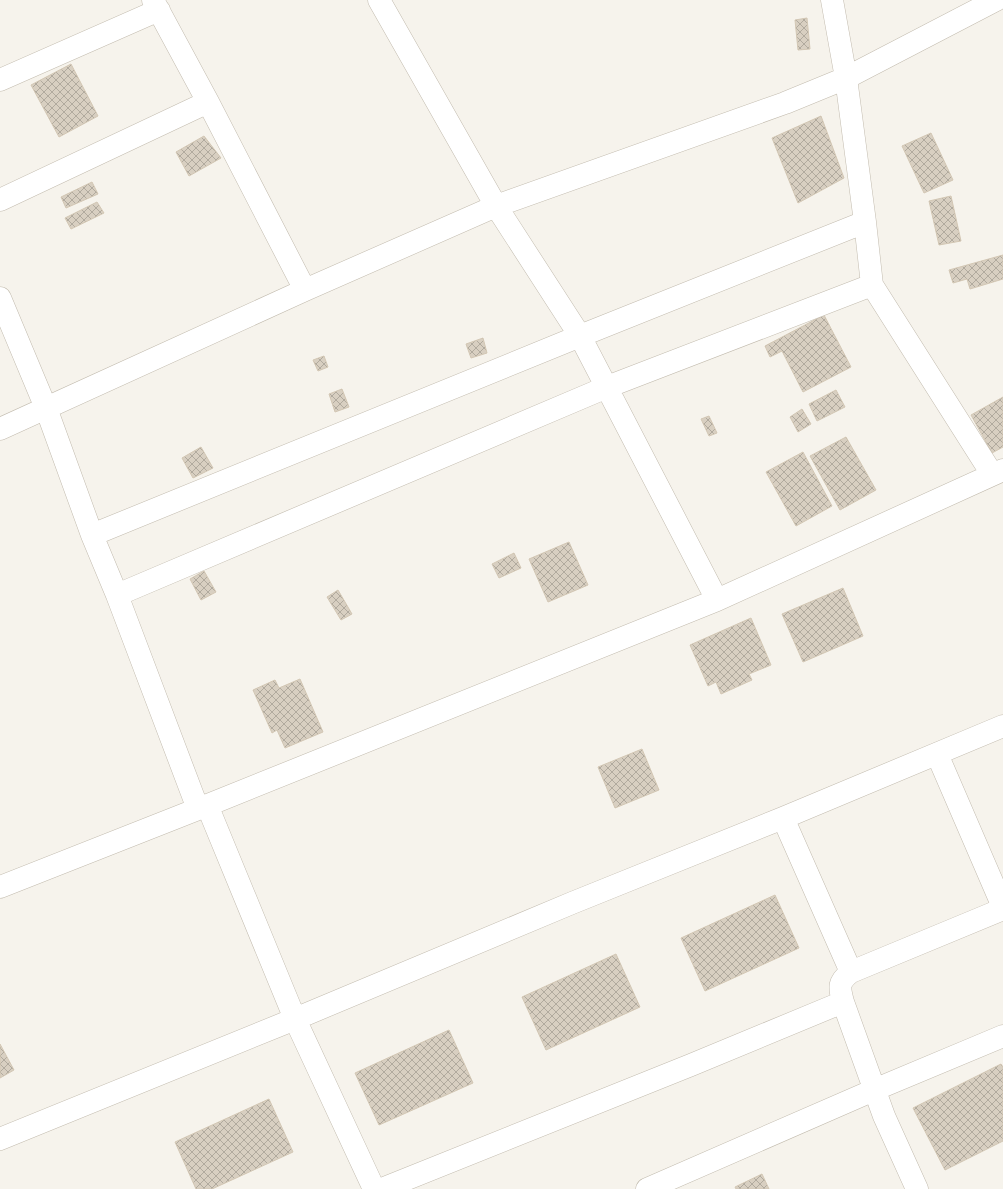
<svg xmlns="http://www.w3.org/2000/svg" width="1003" height="1189" viewBox="0 0 1003 1189" font-family="Overpass,sans-serif">
<style>
.building{fill:url(#building-cross-hatch);stroke:#d3c7b4}
.lines{fill:none;stroke-linecap:round;stroke-linejoin:round}
.minor-casing{stroke:#c2bbae;stroke-width:23}
.minor{stroke:#fff;stroke-width:22}
</style>
<defs>
<pattern id="building-cross-hatch" width="8" height="8" patternUnits="userSpaceOnUse"><rect width="8" height="8" fill="#d8cfc1"/><path d="M0 0l8 8M0 8l8-8" fill="none" stroke="#b1aa9e"/></pattern>
</defs>
<rect width="100%" height="100%" fill="#f6f3ec"/>
<path class="building" d="M 807,18 L 810,49 L 798,50 L 795,20 Z
M 71,64 L 98,116 L 59,137 L 31,85 Z
M 821,116 L 844,178 L 798,203 L 772,138 Z
M 931,133 L 953,180 L 924,193 L 902,146 Z
M 204,136 L 221,158 L 189,176 L 176,152 Z
M 92,182 L 98,194 L 66,208 L 61,197 Z
M 951,196 L 961,241 L 939,245 L 929,201 Z
M 97,202 L 104,213 L 71,229 L 65,218 Z
M 1003,255 L 1003,279 L 970,289 L 967,279 L 953,283 L 949,270 Z
M 824,315 L 851,367 L 803,392 L 782,351 L 770,357 L 765,346 Z
M 483,338 L 487,353 L 471,358 L 466,344 Z
M 324,356 L 328,367 L 318,371 L 313,360 Z
M 342,389 L 349,407 L 335,412 L 329,394 Z
M 836,390 L 845,407 L 817,421 L 809,404 Z
M 1003,397 L 1003,447 L 992,453 L 971,415 Z
M 802,409 L 811,424 L 798,432 L 790,417 Z
M 709,416 L 717,433 L 709,436 L 701,419 Z
M 846,437 L 876,490 L 840,510 L 810,456 Z
M 201,447 L 213,468 L 193,478 L 182,458 Z
M 803,452 L 832,506 L 796,526 L 766,472 Z
M 569,542 L 588,585 L 548,602 L 529,559 Z
M 514,553 L 521,568 L 499,578 L 492,564 Z
M 204,571 L 216,592 L 201,600 L 190,579 Z
M 843,588 L 863,636 L 803,662 L 782,614 Z
M 338,590 L 352,614 L 341,620 L 327,597 Z
M 751,618 L 771,665 L 749,674 L 752,680 L 721,694 L 716,682 L 708,686 L 690,645 Z
M 300,679 L 323,732 L 285,748 L 277,730 L 272,733 L 253,690 L 275,680 L 279,688 Z
M 642,749 L 659,790 L 615,808 L 598,767 Z
M 775,895 L 799,948 L 705,991 L 681,938 Z
M 616,954 L 640,1007 L 546,1050 L 522,997 Z
M 449,1030 L 473,1083 L 379,1125 L 355,1073 Z
M 0,1044 L 14,1070 L 0,1078 Z
M 1001,1064 L 1003,1067 L 1003,1141 L 945,1170 L 913,1108 Z
M 269,1099 L 293,1152 L 212,1189 L 196,1189 L 175,1142 Z
M 762,1174 L 769,1189 L 736,1189 L 735,1187 Z"/>
<g class="lines">
<defs>
<path id="minor" d="M 153,0 L 208,102 L 305,290
M 379,0 L 496,206 L 580,336 L 717,600
M 832,0 L 846,78 L 865,222 L 872,285 L 992,474
M 0,80 L 159,10
M 0,200 L 208,102
M 0,298 L 46,408 L 92,535 L 117,595 L 198,809
M 0,429 L 305,290 L 496,206 L 785,103 L 846,78 L 996,0
M 92,535 L 580,336 L 865,222
M 117,595 L 607,387 L 872,285
M 937,754 L 1003,907
M 207,805 L 295,1019 L 374,1189
M 783,818 L 851,972
M 0,887 L 198,809 L 717,600 L 1003,470
M 843,1002 L 884,1116 L 917,1189
M 0,1139 L 295,1019 L 572,903 L 783,818 L 1003,726
M 382,1189 L 691,1065 L 843,1002 C 839,987 838,982 851,972 L 1003,909
M 647,1189 L 874,1090 L 1003,1036"/>
</defs>
<use href="#minor" class="minor-casing"/>
<use href="#minor" class="minor"/>
</g>
</svg>
